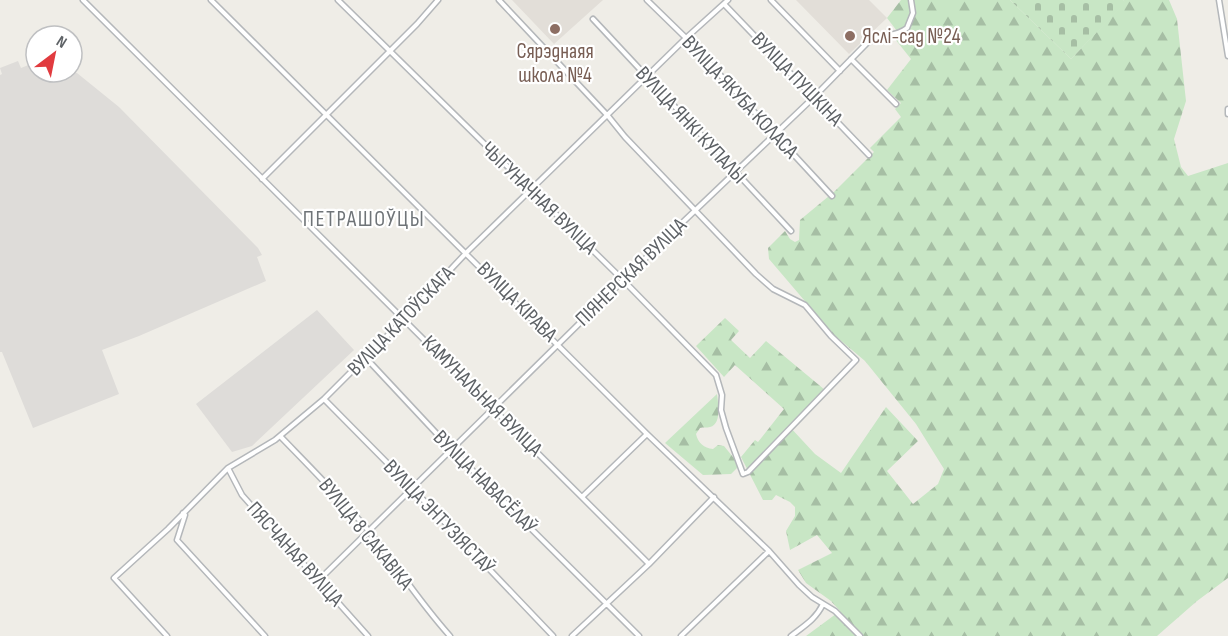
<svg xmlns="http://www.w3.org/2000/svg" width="1228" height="636" viewBox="0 0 1228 636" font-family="'Sofia Sans Condensed',sans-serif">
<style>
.industrial{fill:#dedcd9}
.education{fill:#e2ded8}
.forest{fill:url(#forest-firs)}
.cemetery{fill:url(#cemetery-stones)}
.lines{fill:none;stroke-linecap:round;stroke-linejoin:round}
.minor-casing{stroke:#b4b7ba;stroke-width:7}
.minor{stroke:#fff;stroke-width:4}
.education-dot{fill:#8d6e63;stroke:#fff;stroke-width:2}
.labels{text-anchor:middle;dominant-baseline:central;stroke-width:4.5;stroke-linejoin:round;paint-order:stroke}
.education-label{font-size:21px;fill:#785e54;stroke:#fff;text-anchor:start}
.street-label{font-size:21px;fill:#5e6266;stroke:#fff}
.neighbourhood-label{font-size:22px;letter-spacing:1.5px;fill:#6f7478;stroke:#fff}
</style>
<defs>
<pattern id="forest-firs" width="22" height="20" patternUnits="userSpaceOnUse" patternTransform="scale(1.5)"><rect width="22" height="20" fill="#c8e6c5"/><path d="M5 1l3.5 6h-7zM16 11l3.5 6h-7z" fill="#a6bea4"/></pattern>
<pattern id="cemetery-stones" width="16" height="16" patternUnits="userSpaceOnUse" patternTransform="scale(1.5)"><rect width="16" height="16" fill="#c8e6c5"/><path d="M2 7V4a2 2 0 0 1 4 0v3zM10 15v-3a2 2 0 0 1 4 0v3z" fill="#a6bea4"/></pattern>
</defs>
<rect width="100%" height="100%" fill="#efede7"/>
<path class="industrial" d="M 18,61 L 21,68 L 36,62 L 36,72 L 72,71 L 77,73 L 119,107 L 258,248 L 262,255 L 257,257 L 266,281 L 139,336 L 102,350 L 119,394 L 33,428 L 2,352 L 0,352 L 0,75 L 2,74 L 0,68 Z
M 317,310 L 354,350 L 252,446 L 232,452 L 196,404 Z"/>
<path class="education" d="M 512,0 L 603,0 L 554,44 Z
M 796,0 L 869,0 L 887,18 L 849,54 Z"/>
<path class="forest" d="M 901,0 L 1010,0 L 1071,59 L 1125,2 L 1123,0 L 1169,0 L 1177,19 L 1186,101 L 1174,139 L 1181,167 L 1188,176 L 1228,163 L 1228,578 L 1197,601 L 1157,636 L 806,636 L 840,611 L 831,601 L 806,583 L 798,570 L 832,553 L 817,535 L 790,550 L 786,531 L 795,516 L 795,507 L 790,502 L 776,495 L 772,500 L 763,500 L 741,457 L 755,440 L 758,442 L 784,409 L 735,365 L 724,377 L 696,346 L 725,318 L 739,331 L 731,340 L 750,358 L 766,341 L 825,390 L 789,426 L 815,454 L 841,473 L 886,407 L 918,441 L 887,471 L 913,504 L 938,484 L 944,469 L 916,424 L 865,361 L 833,334 L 769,259 L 768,248 L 785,231 L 790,239 L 795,242 L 799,240 L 800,220 L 835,191 L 874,152 L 870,148 L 901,117 L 895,109 L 901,103 L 887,90 L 911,59 L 895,39 L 897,31 L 887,18 Z
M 717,394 C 718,403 722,424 710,427 C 707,428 703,427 700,428 L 696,434 C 698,443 704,448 713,449 L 718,445 L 724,446 L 737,462 L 737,468 L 731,474 L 703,475 L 665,443 Z"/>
<path class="cemetery" d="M 1010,0 L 1123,0 L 1126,2 L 1071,59 Z"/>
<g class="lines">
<defs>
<path id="minor" d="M 83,0 L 649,564
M 211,0 L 647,434 L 769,551 L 799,585 L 812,597 L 835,611 L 860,636
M 338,0 L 623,280 L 716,375 L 722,395 L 721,410 L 726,428 L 743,474 L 748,472 L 856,360 L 831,336 L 805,305 L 773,289 L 756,274 L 625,137 L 608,116 L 499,0
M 647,0 L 686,38 L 832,196
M 771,0 L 840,71
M 1219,0 L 1228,56
M 724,4 L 869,155
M 593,19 L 791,231
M 851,59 L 896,104
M 1228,109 L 1228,114
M 262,179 L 417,24 L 438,0
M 366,358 L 452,450 L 639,636
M 324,399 L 412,488 L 553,636
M 280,436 C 310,467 340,497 368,530 C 396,565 420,603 450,636
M 228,468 L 242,495 L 368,636
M 582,497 L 647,434
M 183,513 L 185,515 L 177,540 L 265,636
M 319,580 L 661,243 L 814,97 L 867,43 C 882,33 894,38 907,28 L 913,13 L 911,0
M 167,636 L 114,578 L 168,529 L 228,468 L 275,440 L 324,399 L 404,319 L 467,252 L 686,38 L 728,0
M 572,636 L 649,564 L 714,497
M 681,636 L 769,551
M 791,636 C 804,626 816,619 823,604"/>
</defs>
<use href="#minor" class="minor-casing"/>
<use href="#minor" class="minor"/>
</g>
<g class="education-dot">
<circle cx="555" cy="29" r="6"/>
<circle cx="850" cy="36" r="6"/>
</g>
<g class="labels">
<g class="education-label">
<text x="862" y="36">Яслі-сад №24</text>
<text x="555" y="51" text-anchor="middle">Сярэднаяя<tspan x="555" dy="24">школа №4</tspan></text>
</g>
<g class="street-label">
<text transform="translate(797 79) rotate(46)">ВУЛІЦА ПУШКІНА</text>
<text transform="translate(740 97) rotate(47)">ВУЛІЦА ЯКУБА КОЛАСА</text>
<text transform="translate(691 125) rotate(47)">ВУЛІЦА ЯНКІ КУПАЛЫ</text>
<text transform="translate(539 198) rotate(44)">ЧЫГУНАЧНАЯ ВУЛІЦА</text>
<text transform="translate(631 272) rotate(-44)">ПІЯНЕРСКАЯ ВУЛІЦА</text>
<text transform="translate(517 302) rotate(45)">ВУЛІЦА КІРАВА</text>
<text transform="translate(401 321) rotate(-46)">ВУЛІЦА КАТОЎСКАГА</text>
<text transform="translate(482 396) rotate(45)">КАМУНАЛЬНАЯ ВУЛІЦА</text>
<text transform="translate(485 482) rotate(45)">ВУЛІЦА НАВАСЁЛАЎ</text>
<text transform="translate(439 517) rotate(46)">ВУЛІЦА ЭНТУЗІЯСТАЎ</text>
<text transform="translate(366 534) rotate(51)">ВУЛІЦА 8 САКАВІКА</text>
<text transform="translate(295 554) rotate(48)">ПЯСЧАНАЯ ВУЛІЦА</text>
</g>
<g class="neighbourhood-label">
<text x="364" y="219">ПЕТРАШОЎЦЫ</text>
</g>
</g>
<g transform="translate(54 54) rotate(32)"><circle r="28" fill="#ffffff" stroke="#bfc0c2" stroke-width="1.5"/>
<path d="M0-4.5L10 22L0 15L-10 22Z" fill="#e13b3f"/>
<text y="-9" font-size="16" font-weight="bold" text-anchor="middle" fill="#5e6266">N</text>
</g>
</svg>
